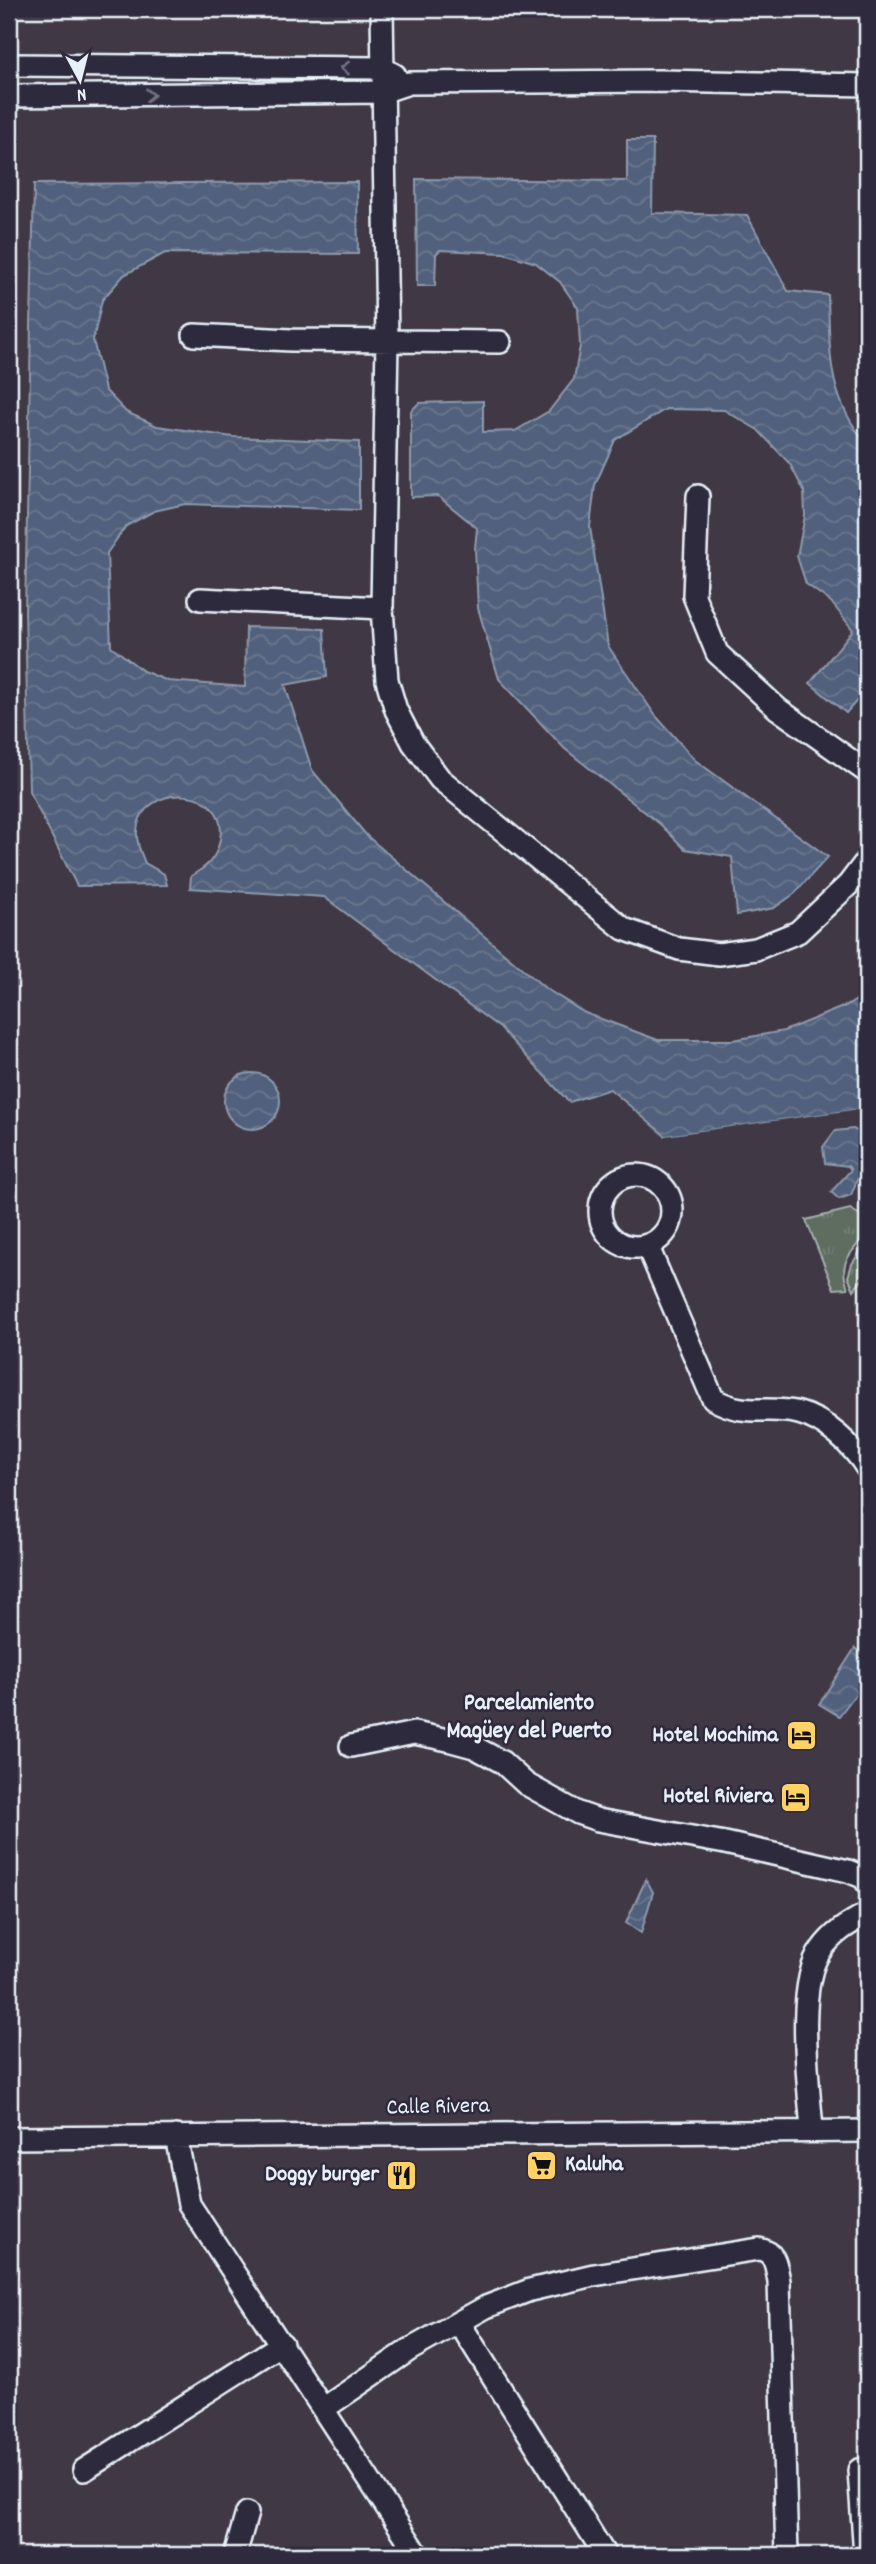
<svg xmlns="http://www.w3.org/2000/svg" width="876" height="2564" viewBox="0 0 876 2564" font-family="Dekko,sans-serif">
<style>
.grass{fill:url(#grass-tufts);stroke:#a4aeac;stroke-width:2}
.water{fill:url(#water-waves);stroke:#8d9aad;stroke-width:2}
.pier{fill:#403845}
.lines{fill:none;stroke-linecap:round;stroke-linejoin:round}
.minor-casing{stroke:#e8f1f8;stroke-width:26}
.minor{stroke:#2f2a3d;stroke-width:21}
.oneway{stroke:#70707e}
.labels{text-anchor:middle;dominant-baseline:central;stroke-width:5;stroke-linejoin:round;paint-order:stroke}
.poi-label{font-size:23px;font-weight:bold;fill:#e8f1f8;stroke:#2f2a3d;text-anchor:end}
.street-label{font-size:23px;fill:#e8f1f8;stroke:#2f2a3d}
.neighbourhood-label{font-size:24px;font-weight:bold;fill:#e8f1f8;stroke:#2f2a3d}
</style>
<defs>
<pattern id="grass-tufts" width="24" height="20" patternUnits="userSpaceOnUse" patternTransform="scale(1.75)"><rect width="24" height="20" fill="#5f6c61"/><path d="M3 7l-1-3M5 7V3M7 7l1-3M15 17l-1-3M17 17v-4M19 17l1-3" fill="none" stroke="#768178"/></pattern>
<pattern id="water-waves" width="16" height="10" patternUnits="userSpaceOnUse" patternTransform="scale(1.75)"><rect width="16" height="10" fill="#51607b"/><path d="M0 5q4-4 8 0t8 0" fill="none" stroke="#6a778e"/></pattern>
</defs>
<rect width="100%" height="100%" fill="#403845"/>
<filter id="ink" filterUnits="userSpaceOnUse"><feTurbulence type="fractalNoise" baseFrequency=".0143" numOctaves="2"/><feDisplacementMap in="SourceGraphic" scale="14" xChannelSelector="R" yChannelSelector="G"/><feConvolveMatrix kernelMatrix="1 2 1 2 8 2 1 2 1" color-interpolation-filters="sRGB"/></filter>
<g filter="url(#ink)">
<path class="grass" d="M 850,1209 L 867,1219 C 867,1251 833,1251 848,1288 L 834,1289 L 806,1220 Z
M 867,1241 L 867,1274 L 854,1290 L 848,1277 L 852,1264 Z"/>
<path class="water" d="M 627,140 L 653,140 L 652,213 L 747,215 L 788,291 L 828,295 C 830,353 827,398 867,444 L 867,689 L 846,713 L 810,683 L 853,630 L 831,602 L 806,584 L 797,556 L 805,516 L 804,491 L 790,464 L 758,430 L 724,410 L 666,409 L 615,440 L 595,485 L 590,527 L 608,646 L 655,715 L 695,760 L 828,857 L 794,894 L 774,908 L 737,915 L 732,857 L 685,849 L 660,824 L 565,749 L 499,679 L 478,608 L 475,548 L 477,528 L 438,496 L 411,497 L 411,411 L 419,403 L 483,401 L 483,432 L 515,431 L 549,411 L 574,379 L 580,346 L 578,308 L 560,282 L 536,263 L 504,253 L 440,250 L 436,254 L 435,286 L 417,286 L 416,179 L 627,181 Z
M 357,182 L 358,254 L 165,253 L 124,275 L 102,300 L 93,340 L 105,390 L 126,412 L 157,426 L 233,437 L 359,442 L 359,510 L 185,504 L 154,511 L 126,526 L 107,553 L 111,646 L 143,671 L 168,681 L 245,687 L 246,627 L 324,629 L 327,677 L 285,685 L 312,770 L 367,836 L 545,988 L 585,1013 L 658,1040 L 733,1040 L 784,1031 L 850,1004 L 867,993 L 867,1108 L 665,1136 L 610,1089 L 569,1102 L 500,1028 L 324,897 L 190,888 L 191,876 C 207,867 217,858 220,839 C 230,784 141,781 137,831 C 136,842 141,853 145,863 L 164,874 L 167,885 L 77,886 L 29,791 L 25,611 L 34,184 Z
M224 1101a28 28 0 1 1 56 0a28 28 0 1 1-56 0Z
M 853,1129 L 867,1136 L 867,1172 L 857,1180 L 851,1195 L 839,1199 L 831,1192 L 851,1170 L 848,1166 L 825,1163 L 823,1147 L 835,1131 Z
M 855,1648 L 867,1659 L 867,1679 L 839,1716 L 819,1704 Z
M 646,1879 L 653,1892 L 641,1933 L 626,1923 Z"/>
<path class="pier" d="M 867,1108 L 867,1112 L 663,1139 L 665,1136 Z"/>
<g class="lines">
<defs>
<path id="minor" d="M 382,9 L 387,341 L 382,608 L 387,680 L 396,710 L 413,743 L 440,779 L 624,929 L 679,949 L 719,954 L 756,949 L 798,932 L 848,885 L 867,860
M 9,65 L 382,68 L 395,75
M 9,96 L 382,92 L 409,83 L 660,81 L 867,85
M 194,335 L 291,340 L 500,342
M 698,496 L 694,596 L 717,653 L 778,709 L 867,772
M 200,599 L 382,608
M600 1211a36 36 0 1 1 72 0a36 36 0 1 1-72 0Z
M 647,1245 L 713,1399 C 747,1418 766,1405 799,1413 C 826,1420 853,1446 867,1468
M 351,1746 L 414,1733 L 448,1740 L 474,1747 L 502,1762 L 526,1784 L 578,1813 L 598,1820 L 725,1843 L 848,1871 L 865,1878 L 867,1883
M 812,2130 C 809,2086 795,1985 821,1950 C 833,1933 849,1923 867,1914
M 176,2136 L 189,2204 L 418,2555
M 9,2138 L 867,2131
M 460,2324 L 605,2555
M 323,2409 L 409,2350 L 486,2307 L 530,2290 L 594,2275 L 759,2249 C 776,2252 776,2266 779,2281 L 787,2555
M 84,2470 L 282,2344
M 859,2470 L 865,2555
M 235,2555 L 247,2513"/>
</defs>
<use href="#minor" class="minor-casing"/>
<use href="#minor" class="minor"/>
</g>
<defs><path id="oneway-chevron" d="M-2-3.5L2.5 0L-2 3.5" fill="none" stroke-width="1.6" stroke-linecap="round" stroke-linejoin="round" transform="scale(1.75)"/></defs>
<g class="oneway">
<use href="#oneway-chevron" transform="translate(345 68) rotate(-179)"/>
<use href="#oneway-chevron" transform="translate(150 95) rotate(-1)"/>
</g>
</g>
<defs>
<symbol id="hotel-square" viewBox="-11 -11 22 22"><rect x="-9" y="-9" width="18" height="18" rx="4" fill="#ffd166" stroke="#2f2a3d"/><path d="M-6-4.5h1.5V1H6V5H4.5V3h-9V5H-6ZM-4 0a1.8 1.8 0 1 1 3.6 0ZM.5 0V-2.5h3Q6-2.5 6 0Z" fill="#111"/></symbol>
<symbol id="supermarket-square" viewBox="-11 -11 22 22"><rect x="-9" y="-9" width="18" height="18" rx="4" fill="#ffd166" stroke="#2f2a3d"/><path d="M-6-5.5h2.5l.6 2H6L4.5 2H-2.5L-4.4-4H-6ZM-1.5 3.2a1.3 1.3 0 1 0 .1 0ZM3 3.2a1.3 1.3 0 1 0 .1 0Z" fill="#111"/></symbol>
<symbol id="restaurant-square" viewBox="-11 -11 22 22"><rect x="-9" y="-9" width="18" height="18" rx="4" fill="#ffd166" stroke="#2f2a3d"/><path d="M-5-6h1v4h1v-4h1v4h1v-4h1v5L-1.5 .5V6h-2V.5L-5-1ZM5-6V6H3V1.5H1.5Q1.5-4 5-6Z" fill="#111"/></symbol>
</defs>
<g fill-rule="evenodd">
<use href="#hotel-square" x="784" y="1718" width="35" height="35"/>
<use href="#hotel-square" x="778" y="1780" width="35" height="35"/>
<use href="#supermarket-square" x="524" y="2148" width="35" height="35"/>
<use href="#restaurant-square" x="384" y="2158" width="35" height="35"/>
</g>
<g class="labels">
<g class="poi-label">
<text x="778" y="1736">Hotel Mochima</text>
<text x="773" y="1797">Hotel Riviera</text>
<text x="565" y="2165" text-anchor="start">Kaluha</text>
<text x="379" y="2175">Doggy burger</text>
</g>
<g class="street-label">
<text transform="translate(438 2108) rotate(-1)">Calle Rivera</text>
</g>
<g class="neighbourhood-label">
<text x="529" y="1704">Parcelamiento<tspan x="529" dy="28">Magüey del Puerto</tspan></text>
</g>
</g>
<rect width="876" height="2564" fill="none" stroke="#2f2a3d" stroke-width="35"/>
<rect x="18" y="18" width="841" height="2529" fill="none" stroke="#e8f1f8" stroke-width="2.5" filter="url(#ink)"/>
<g transform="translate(80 80) rotate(173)" stroke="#2f2a3d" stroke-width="5" paint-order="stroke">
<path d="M0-5L12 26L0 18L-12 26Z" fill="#e8f1f8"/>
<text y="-10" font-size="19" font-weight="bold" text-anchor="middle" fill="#e8f1f8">N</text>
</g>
</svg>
